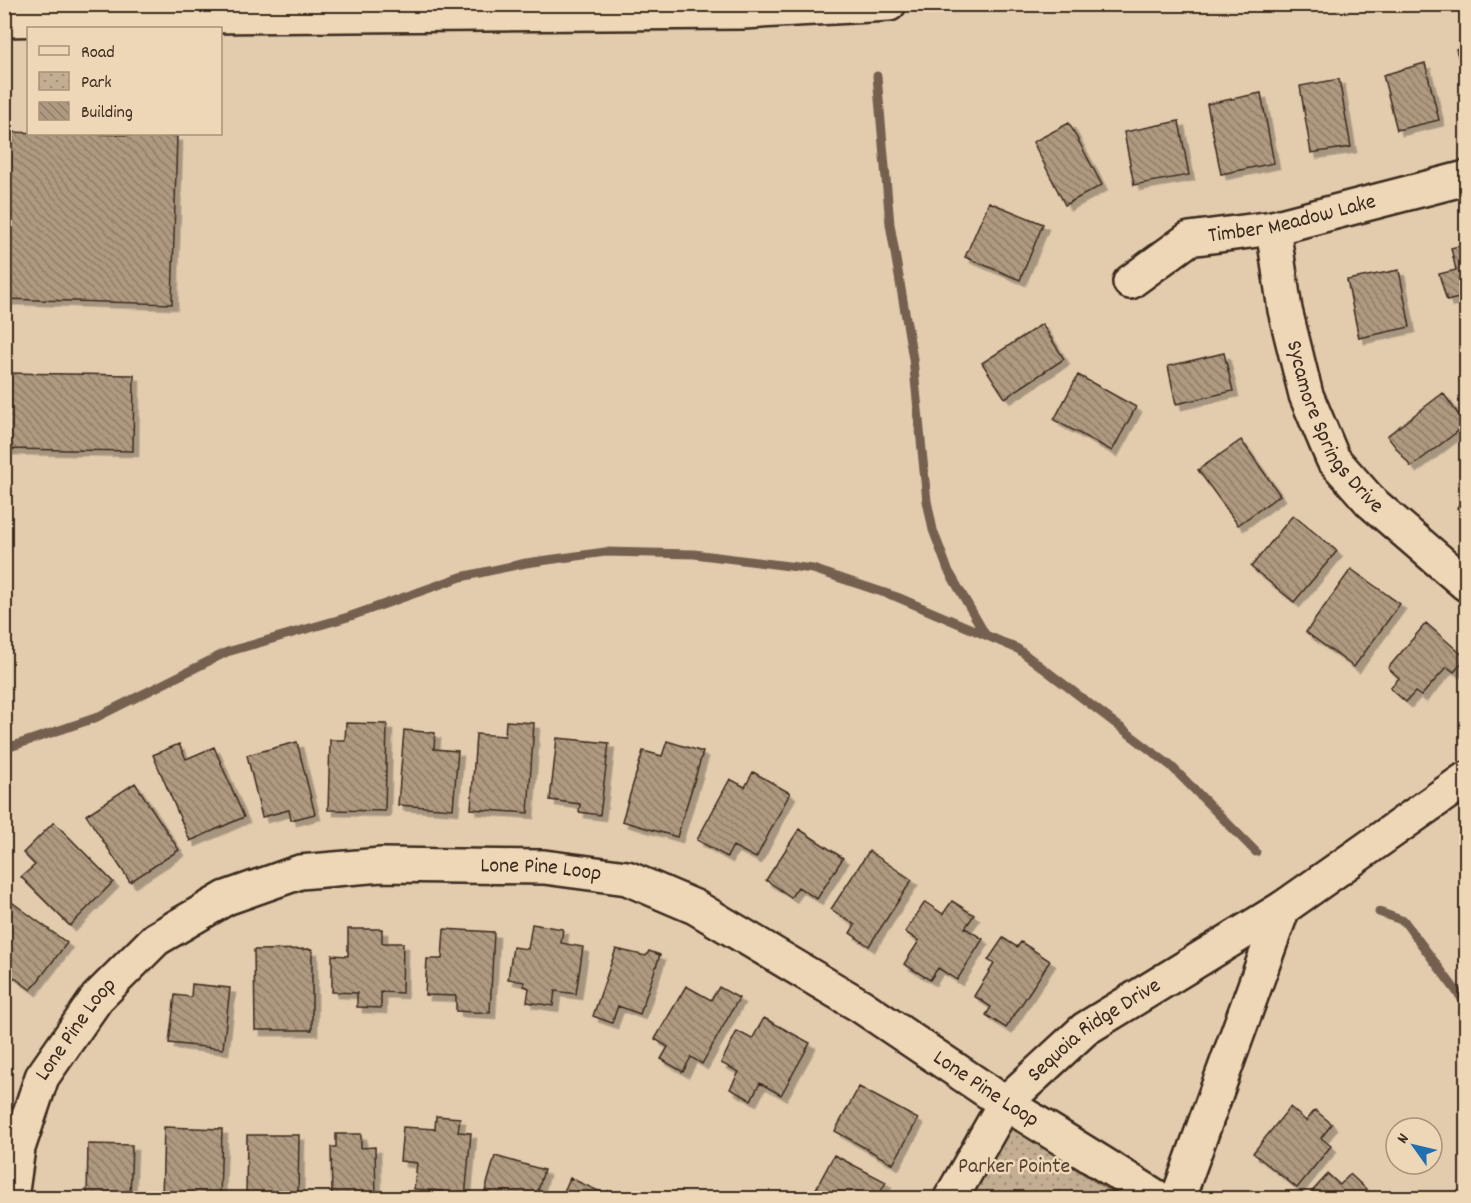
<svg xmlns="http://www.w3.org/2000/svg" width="1471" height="1203" viewBox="0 0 1471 1203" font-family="Dekko,sans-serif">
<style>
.park{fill:url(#park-dots);stroke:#806c58;stroke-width:1.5}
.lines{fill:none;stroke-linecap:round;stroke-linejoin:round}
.stream{stroke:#74614f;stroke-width:9}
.building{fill:url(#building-back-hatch);stroke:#3b2a1e;stroke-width:1.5;filter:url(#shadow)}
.minor-casing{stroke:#3b2a1e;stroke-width:38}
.trunk-casing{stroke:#3b2a1e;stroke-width:38}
.minor{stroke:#eed7b7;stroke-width:33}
.trunk{stroke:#eed7b7;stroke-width:33}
.labels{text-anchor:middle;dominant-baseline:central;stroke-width:5;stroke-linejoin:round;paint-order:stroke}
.street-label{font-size:22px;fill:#3b2a1e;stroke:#eed7b7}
.park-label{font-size:22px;fill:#564435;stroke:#eed7b7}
</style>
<defs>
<pattern id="park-dots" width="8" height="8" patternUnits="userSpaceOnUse" patternTransform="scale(1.5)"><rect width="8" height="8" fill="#c4ae93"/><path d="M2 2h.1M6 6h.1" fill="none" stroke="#a08e77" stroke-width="1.8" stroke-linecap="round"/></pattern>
<pattern id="building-back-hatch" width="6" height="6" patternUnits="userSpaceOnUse" patternTransform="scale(1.5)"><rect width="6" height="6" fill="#af9980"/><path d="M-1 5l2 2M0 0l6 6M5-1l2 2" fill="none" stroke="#907d68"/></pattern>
<filter id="shadow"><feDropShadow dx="5.5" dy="5.5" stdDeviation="0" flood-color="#0004"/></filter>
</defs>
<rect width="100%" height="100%" fill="#e3ccae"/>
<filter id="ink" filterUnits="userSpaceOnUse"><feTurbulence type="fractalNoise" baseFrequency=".0167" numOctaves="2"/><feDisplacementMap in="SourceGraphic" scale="12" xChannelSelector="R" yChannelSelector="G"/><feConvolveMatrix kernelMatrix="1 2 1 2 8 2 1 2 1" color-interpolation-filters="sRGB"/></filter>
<g filter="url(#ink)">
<path class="park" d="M 1003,1121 L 1120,1198 L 960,1198 Z"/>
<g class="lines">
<path class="stream" d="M 877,76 L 890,224 L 913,359 L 927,501 L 933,530 L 948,570 L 985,634
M 4,749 L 95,718 L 227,652 L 348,617 L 461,577 L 526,563 L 605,552 L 694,554 L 813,569 L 897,597 L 1018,649 L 1171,766 L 1256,852
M 1379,912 L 1404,921 L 1466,1004"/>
</g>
<path class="building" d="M 1466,46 L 1466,85 L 1456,49 Z
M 1425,63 L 1439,120 L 1397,130 L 1383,75 Z
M 1339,79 L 1351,147 L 1311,153 L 1300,86 Z
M 1261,93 L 1274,163 L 1221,174 L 1207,104 Z
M 1179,121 L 1189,175 L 1134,185 L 1124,132 Z
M 1069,123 L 1102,185 L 1065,205 L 1033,142 Z
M 4,132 L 177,136 L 172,304 L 4,299 Z
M 989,202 L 1043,224 L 1020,280 L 965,257 Z
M 1466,244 L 1466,296 L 1447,301 L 1439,274 L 1456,270 L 1451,248 Z
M 1399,270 L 1410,327 L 1359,338 L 1347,280 Z
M 1042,324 L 1064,359 L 1005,398 L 982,363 Z
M 1224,353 L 1233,391 L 1176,404 L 1168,366 Z
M 4,373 L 134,375 L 133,451 L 4,449 Z
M 1078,375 L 1136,407 L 1112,451 L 1054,420 Z
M 1443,393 L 1466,425 L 1411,467 L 1387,436 Z
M 1241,440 L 1280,495 L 1238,525 L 1198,470 Z
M 1466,493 L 1466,514 L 1457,508 Z
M 1293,515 L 1337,551 L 1294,602 L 1251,567 Z
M 1351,569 L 1400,604 L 1354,667 L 1306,632 Z
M 1426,623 L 1466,658 L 1454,672 L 1447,667 L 1421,696 L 1415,692 L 1406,702 L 1390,688 L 1399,678 L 1388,668 Z
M 506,721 L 534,723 L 528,813 L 471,809 L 476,734 L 505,736 Z
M 346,723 L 387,724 L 385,811 L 328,810 L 330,740 L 345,740 Z
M 404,730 L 435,733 L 434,749 L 458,751 L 453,809 L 398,805 Z
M 557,738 L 609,743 L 600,815 L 579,812 L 580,804 L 550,800 Z
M 667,741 L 703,752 L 677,837 L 622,821 L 643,751 L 662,756 Z
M 297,742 L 315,814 L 291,820 L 289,810 L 262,817 L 247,755 Z
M 179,744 L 186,759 L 214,747 L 244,817 L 190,841 L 153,755 Z
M 753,772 L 790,793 L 756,858 L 733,846 L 727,857 L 697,840 L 730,779 L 745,787 Z
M 135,783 L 179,850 L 130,882 L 86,815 Z
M 54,822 L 113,882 L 70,926 L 21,877 L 35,865 L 23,853 Z
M 799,829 L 843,858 L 817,899 L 798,887 L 791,897 L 766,880 Z
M 869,851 L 912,880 L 869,946 L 850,933 L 855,925 L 831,909 Z
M 5,897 L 67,943 L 31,990 L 4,970 Z
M 952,901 L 974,915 L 965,928 L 983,939 L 957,980 L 938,968 L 930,980 L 904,964 L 919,941 L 905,932 L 925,902 L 943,914 Z
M 532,924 L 563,929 L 561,943 L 583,947 L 576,994 L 555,991 L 553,1006 L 527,1002 L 529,988 L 524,986 L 524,982 L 508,979 L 513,947 L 528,949 Z
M 348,929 L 382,929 L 382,943 L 403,943 L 402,993 L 381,992 L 381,1008 L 357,1007 L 357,993 L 332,992 L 332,955 L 348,956 Z
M 444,929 L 494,932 L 490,1013 L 456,1011 L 456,996 L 425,995 L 427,959 L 442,959 Z
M 1003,938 L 1017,947 L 1021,942 L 1050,961 L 1006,1028 L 986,1015 L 991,1007 L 974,996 L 994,964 L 988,960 Z
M 312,949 L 312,1030 L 255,1030 L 254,950 Z
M 616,949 L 646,956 L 649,951 L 660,955 L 640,1014 L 618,1006 L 612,1023 L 593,1016 Z
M 192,984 L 230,988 L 223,1049 L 169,1043 L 175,995 L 191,997 Z
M 686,986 L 711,1000 L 719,987 L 739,998 L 702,1064 L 691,1057 L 683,1072 L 661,1059 L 668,1047 L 655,1039 Z
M 764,1018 L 810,1043 L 781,1095 L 760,1083 L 751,1100 L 730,1089 L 739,1072 L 721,1063 L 737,1031 L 752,1039 Z
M 859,1087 L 918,1119 L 893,1164 L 835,1131 Z
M 1290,1107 L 1306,1121 L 1315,1110 L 1332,1124 L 1321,1138 L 1331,1146 L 1297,1188 L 1253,1153 Z
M 436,1116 L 460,1118 L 458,1132 L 471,1133 L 465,1198 L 441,1198 L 442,1191 L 414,1189 L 417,1163 L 400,1161 L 403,1127 L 435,1129 Z
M 164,1127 L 222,1129 L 220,1198 L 162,1198 Z
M 336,1134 L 361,1134 L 361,1148 L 375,1147 L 376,1198 L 332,1198 L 331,1147 L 336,1147 Z
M 247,1135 L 299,1135 L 298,1198 L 269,1198 L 269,1195 L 246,1194 Z
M 88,1144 L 132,1145 L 130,1198 L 87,1198 Z
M 834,1155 L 886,1182 L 877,1198 L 811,1198 Z
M 495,1156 L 544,1170 L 536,1198 L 483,1198 Z
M 1328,1174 L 1340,1185 L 1350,1174 L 1367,1190 L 1358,1198 L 1306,1198 Z
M 570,1178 L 607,1195 L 608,1191 L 620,1198 L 561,1198 Z"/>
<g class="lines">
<defs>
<g id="minor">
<path id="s1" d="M 1273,228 L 1285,310 L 1306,395 L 1333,459 L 1371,502 L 1466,584"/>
<path id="s2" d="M 1130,282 L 1189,239 L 1273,228 L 1466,178"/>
<path id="s3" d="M 11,1198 L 18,1148 L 42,1077 L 97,998 L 156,939 L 226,898 L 300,872 L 381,865 L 544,867 L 627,878 L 695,907 L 861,1006 L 1005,1103 L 1158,1198"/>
<path id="s4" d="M 951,1198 L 1005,1103 L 1085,1029 L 1283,908 L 1466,779"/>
<path d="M 1178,1198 L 1283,908"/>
</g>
<path id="trunk" d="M 4,20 L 202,16 L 743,12 L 889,4"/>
</defs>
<use href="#minor" class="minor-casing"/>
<use href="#trunk" class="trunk-casing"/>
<use href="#minor" class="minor"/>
<use href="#trunk" class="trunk"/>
</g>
</g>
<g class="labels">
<g class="street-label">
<text stroke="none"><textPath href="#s2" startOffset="178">Timber Meadow Lake</textPath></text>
<text stroke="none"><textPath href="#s1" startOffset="212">Sycamore Springs Drive</textPath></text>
<text stroke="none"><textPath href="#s3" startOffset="706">Lone Pine Loop</textPath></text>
<text stroke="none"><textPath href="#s3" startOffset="184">Lone Pine Loop</textPath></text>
<text stroke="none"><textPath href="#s4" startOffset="225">Sequoia Ridge Drive</textPath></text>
<text stroke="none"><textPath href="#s3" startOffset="1210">Lone Pine Loop</textPath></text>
</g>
<g class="park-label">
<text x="1014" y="1167">Parker Pointe</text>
</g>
</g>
<rect width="1471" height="1203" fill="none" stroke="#eed7b7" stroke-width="24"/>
<rect x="12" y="12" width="1447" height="1179" fill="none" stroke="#3b2a1e" stroke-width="2" filter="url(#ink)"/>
<rect x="27" y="27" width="195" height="108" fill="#eed7b7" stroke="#a6927a" stroke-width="1.5"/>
<rect x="39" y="46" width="30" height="9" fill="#eed7b7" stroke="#a6927a" stroke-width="1.5"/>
<text x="81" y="57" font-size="18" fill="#3b2a1e">Road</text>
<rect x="39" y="72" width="30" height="18" fill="url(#park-dots)" stroke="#a6927a" stroke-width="1.5"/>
<text x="81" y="87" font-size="18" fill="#3b2a1e">Park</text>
<rect x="39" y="102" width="30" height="18" fill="url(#building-back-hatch)" stroke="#a6927a" stroke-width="1.5"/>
<text x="81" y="117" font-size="18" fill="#3b2a1e">Building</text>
<g transform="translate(1414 1146) rotate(304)"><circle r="28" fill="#eed7b7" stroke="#a6927a" stroke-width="1.5"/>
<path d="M0-4.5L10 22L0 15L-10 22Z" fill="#1f6fb2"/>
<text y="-9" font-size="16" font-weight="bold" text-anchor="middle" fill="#3b2a1e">N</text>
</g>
</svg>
